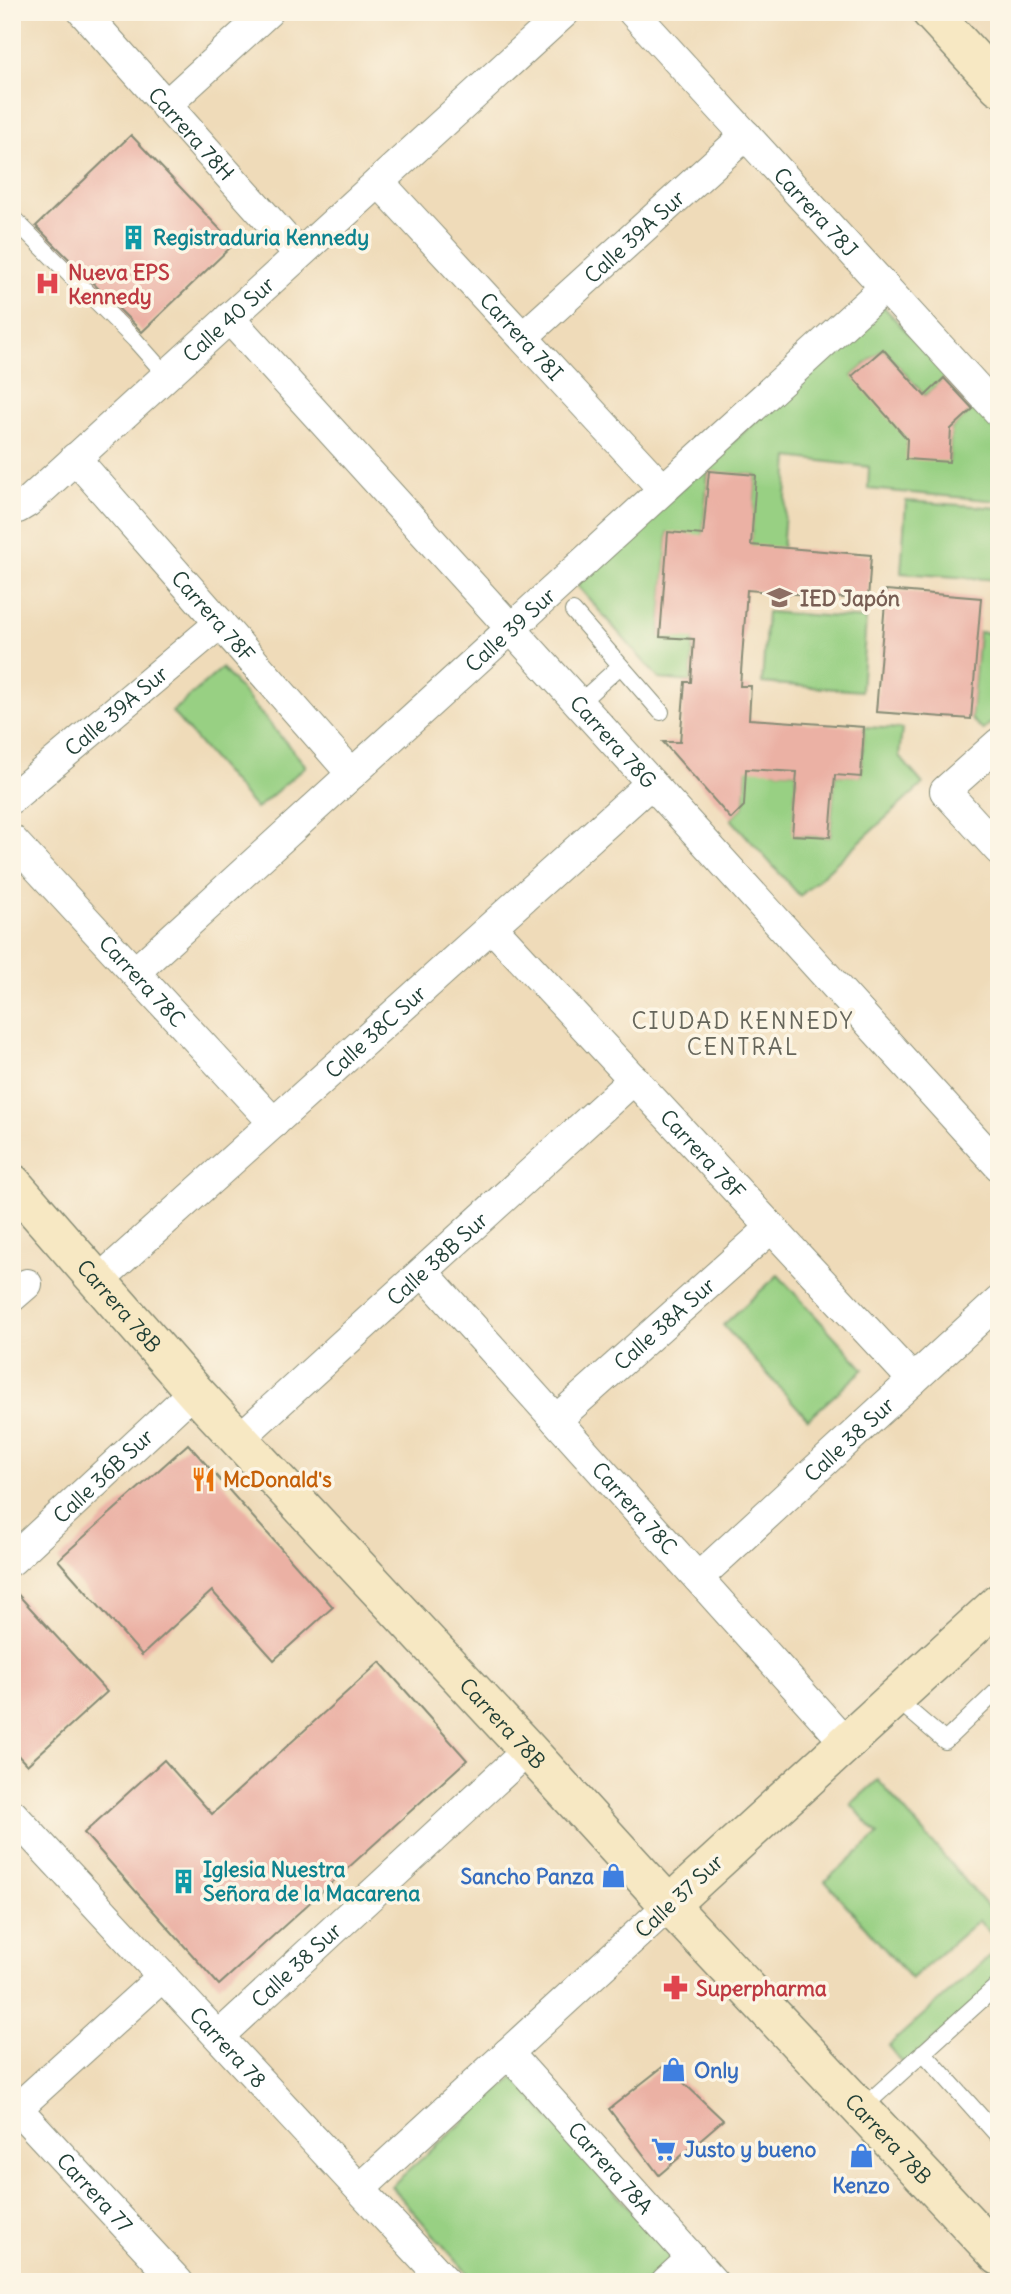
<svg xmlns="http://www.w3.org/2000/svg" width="1011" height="2294" viewBox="0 0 1011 2294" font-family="Delius,sans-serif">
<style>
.green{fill:#98d083;stroke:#5c865c;stroke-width:2}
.building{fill:#ebb1a4}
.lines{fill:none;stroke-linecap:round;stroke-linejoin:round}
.lane-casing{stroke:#878c76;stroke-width:18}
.street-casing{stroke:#878c76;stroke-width:32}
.secondary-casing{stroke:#878c76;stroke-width:41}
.lane{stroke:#fff;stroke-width:16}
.street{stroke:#fff;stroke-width:30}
.secondary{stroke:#f7e8c3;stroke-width:38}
.labels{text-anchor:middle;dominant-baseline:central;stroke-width:7;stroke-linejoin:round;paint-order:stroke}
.street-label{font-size:21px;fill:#1f3d34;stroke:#fcf5e5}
.culture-label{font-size:21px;font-weight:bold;fill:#0d838f;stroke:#fcf5e5;text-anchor:start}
.health-label{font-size:21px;font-weight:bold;fill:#be3a42;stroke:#fcf5e5;text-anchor:start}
.education-label{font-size:21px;font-weight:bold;fill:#785e54;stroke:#fcf5e5;text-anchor:start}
.food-label{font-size:21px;font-weight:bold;fill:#c56008;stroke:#fcf5e5;text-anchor:start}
.shop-label{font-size:21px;font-weight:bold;fill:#366cbe;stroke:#fcf5e5;text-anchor:start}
.neighbourhood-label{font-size:23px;letter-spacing:2px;fill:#66665b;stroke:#fcf5e5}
</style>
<rect width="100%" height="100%" fill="#fcf5e5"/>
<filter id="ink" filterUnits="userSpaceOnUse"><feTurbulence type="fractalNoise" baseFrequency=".0143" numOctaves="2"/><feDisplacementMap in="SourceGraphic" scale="14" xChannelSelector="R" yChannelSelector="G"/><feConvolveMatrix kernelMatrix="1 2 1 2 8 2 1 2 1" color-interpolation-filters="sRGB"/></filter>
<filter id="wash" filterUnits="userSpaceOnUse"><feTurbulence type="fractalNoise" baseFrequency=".00686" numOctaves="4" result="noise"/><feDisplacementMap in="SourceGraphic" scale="28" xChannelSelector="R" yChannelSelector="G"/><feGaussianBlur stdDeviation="1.57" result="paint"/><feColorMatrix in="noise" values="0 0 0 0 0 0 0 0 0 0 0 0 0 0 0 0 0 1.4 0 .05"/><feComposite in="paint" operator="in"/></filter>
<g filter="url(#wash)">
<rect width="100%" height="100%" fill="#efdbb9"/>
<path class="green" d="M 883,306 L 947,376 L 925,396 L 883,349 L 852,376 L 949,461 L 951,429 L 975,407 L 999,434 L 999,501 L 868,489 L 869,467 L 789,457 L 781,565 L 749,562 L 756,475 L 708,472 L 700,577 L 668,533 L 660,636 L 697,596 L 691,682 L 659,679 L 576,584 Z
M 906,501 L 999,508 L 999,580 L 901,573 Z
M 767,612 L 866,619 L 861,691 L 762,683 Z
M 979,632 L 999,634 L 999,715 L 983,730 L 971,719 Z
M 222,668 L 306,766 L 256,809 L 172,712 Z
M 864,727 L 902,729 L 899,756 L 923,784 L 800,896 L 731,819 L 744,806 L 747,747 L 773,770 L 797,772 L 793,835 L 830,837 L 835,775 L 861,776 Z
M 778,1275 L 864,1369 L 808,1419 L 723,1325 Z
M 878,1780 L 988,1907 L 999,1898 L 999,1943 L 979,1920 L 911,1979 L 825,1881 L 878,1835 L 851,1804 Z
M 999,1948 L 999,1982 L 905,2065 L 888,2046 Z
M 514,2077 L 675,2261 L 651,2282 L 475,2282 L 391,2186 Z"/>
<g id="blocks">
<path class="building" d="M 131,135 L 234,244 L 142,332 L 36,226 Z
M 883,349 L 925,396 L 944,378 L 973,409 L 951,429 L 949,462 L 906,459 L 907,439 L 852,376 Z
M 709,471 L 756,475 L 751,545 L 871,555 L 868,600 L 747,590 L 740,686 L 751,686 L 749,719 L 864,727 L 861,777 L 835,775 L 830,837 L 792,835 L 797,772 L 746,769 L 744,806 L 731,819 L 663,742 L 680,742 L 685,682 L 691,682 L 694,639 L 660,637 L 668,532 L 703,535 Z
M 886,590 L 981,598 L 971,719 L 876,712 Z
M 188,1444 L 333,1607 L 274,1660 L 212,1591 L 142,1655 L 58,1560 Z
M 12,1588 L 107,1692 L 27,1765 L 12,1749 Z
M 380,1662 L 467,1760 L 219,1985 L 84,1833 L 164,1760 L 212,1814 Z
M 665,2065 L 723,2120 L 659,2175 L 609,2109 Z"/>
</g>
</g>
<g filter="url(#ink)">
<use href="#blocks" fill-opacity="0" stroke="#878c76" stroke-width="2"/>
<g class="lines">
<defs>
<path id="lane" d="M 12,217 L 135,340 L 166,375
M 573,611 L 661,712
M 579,703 L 620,666
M 895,1698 L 945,1741 L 996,1692
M 923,2052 L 999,2137
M 861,2109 L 999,1984"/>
<g id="street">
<path id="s1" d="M 83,12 L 299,254"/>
<path id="s2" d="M 633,12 L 999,412"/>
<path d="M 165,106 L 268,12"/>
<path id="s3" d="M 379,182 L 663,489"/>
<path id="s4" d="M 229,318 L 999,1166"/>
<path id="s5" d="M 523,337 L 746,135"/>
<path id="s6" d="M 75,458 L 352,774"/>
<path id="s7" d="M 12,509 L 18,508 L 28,502 L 565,12"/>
<path d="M 999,743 L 945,791 L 999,850"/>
<path id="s8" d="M 12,798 L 220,623"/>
<path id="s9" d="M 12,840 L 274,1123"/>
<path id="s10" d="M 492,927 L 913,1380"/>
<path id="s11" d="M 135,972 L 885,287"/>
<path id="s12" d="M 423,1272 L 846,1743"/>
<path id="s13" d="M 98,1281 L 651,783"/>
<path d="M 12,1297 L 27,1284"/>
<path id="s14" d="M 556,1420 L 772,1227"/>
<path id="s15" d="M 239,1439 L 634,1079"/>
<path id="s16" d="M 12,1560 L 194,1391"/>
<path id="s17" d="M 698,1578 L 999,1301"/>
<path id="s18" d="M 12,1814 L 446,2282"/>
<path id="s19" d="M 219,2036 L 528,1750"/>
<path id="s20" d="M 508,2053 L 713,2282"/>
<path id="s21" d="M 12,2103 L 178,2282"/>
<path d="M 12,2113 L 163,1976"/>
<path d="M 360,2189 L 669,1905"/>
<path d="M 666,2282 L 692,2258"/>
</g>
<g id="secondary">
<path d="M 931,12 L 999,86"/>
<path id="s22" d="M 12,1183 L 194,1391 L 528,1750 L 669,1905 L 999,2256"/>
<path d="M 669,1905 L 999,1603"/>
</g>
</defs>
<use href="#lane" class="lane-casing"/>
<use href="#street" class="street-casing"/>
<use href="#secondary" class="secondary-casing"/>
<use href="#lane" class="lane"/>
<use href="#street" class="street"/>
<use href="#secondary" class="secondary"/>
</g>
</g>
<defs>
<symbol id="building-bare" viewBox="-9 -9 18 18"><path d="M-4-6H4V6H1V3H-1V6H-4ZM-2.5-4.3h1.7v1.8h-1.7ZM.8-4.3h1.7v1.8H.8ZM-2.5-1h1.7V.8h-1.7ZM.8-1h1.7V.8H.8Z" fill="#0f9aa8" stroke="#fcf5e5" stroke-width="2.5" paint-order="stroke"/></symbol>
<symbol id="hospital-bare" viewBox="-9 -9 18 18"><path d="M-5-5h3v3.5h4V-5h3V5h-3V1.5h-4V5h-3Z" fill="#e0444e" stroke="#fcf5e5" stroke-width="2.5" paint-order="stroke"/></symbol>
<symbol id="school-bare" viewBox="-9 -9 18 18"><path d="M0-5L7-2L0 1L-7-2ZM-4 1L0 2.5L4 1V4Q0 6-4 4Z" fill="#8d6e63" stroke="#fcf5e5" stroke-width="2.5" paint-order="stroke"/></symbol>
<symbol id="restaurant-bare" viewBox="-9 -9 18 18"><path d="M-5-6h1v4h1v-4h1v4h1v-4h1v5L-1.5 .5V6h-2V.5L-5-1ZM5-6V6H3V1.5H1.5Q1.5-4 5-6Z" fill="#e8710a" stroke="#fcf5e5" stroke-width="2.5" paint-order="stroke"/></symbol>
<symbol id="shop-bare" viewBox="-9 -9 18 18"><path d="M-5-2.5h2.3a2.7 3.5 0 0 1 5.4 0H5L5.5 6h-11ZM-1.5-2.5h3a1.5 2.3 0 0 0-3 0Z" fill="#3f7fe0" stroke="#fcf5e5" stroke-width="2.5" paint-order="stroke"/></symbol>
<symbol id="pharmacy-bare" viewBox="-9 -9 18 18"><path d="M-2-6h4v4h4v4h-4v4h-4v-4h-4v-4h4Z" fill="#e0444e" stroke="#fcf5e5" stroke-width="2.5" paint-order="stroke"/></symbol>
<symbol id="supermarket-bare" viewBox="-9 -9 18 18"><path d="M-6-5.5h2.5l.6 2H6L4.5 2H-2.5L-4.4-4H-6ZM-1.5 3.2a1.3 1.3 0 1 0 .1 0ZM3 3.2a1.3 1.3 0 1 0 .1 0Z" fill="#3f7fe0" stroke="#fcf5e5" stroke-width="2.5" paint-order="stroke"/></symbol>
</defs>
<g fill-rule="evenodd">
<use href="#building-bare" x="116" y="220" width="35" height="35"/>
<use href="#hospital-bare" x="30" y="266" width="35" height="35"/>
<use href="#school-bare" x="762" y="580" width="35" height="35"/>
<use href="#restaurant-bare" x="186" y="1462" width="35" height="35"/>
<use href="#shop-bare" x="596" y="1858" width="35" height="35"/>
<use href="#building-bare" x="166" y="1864" width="35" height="35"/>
<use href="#pharmacy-bare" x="658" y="1970" width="35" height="35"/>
<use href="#shop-bare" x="656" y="2052" width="35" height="35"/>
<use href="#supermarket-bare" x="646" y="2132" width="35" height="35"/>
<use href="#shop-bare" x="844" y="2138" width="35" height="35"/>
</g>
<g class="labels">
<g class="street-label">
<text stroke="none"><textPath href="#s1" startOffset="163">Carrera 78H</textPath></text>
<text stroke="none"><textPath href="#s2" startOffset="271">Carrera 78J</textPath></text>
<text stroke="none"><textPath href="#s5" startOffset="150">Calle 39A Sur</textPath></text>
<text stroke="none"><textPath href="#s7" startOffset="289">Calle 40 Sur</textPath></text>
<text stroke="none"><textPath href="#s3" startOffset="210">Carrera 78I</textPath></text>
<text stroke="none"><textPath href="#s6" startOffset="210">Carrera 78F</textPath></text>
<text stroke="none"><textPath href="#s11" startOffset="508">Calle 39 Sur</textPath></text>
<text stroke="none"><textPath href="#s8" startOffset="136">Calle 39A Sur</textPath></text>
<text stroke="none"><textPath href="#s4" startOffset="572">Carrera 78G</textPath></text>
<text stroke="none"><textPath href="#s9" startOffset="192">Carrera 78C</textPath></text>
<text stroke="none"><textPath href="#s13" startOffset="373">Calle 38C Sur</textPath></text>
<text stroke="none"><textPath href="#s10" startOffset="310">Carrera 78F</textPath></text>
<text stroke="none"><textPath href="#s15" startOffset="268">Calle 38B Sur</textPath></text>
<text stroke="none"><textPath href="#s22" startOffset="163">Carrera 78B</textPath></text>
<text stroke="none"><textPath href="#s14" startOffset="145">Calle 38A Sur</textPath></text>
<text stroke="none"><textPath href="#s17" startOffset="205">Calle 38 Sur</textPath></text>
<text stroke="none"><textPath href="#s16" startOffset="124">Calle 36B Sur</textPath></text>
<text stroke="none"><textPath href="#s12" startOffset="317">Carrera 78C</textPath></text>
<text stroke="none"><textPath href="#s22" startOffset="730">Carrera 78B</textPath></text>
<text transform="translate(679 1896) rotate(-43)">Calle 37 Sur</text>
<text stroke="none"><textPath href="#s19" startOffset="105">Calle 38 Sur</textPath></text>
<text stroke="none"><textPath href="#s18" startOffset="318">Carrera 78</textPath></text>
<text stroke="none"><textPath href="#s22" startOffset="1297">Carrera 78B</textPath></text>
<text stroke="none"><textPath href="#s20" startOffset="154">Carrera 78A</textPath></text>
<text stroke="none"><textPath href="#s21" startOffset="122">Carrera 77</textPath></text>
</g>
<g class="culture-label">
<text x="153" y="237">Registraduria Kennedy</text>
<text x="203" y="1869">Iglesia Nuestra<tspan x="203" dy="24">Señora de la Macarena</tspan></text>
</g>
<g class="health-label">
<text x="68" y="272">Nueva EPS<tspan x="68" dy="24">Kennedy</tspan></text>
<text x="696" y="1988">Superpharma</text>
</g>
<g class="education-label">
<text x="800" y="598">IED Japón</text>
</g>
<g class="food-label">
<text x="223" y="1479">McDonald's</text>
</g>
<g class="shop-label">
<text x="594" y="1876" text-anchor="end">Sancho Panza</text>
<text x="694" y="2070">Only</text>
<text x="684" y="2149">Justo y bueno</text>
<text x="861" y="2185" text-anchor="middle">Kenzo</text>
</g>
<g class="neighbourhood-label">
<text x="743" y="1020">CIUDAD KENNEDY<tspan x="743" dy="26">CENTRAL</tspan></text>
</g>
</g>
<rect width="1011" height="2294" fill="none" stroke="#fcf5e5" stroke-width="42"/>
</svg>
